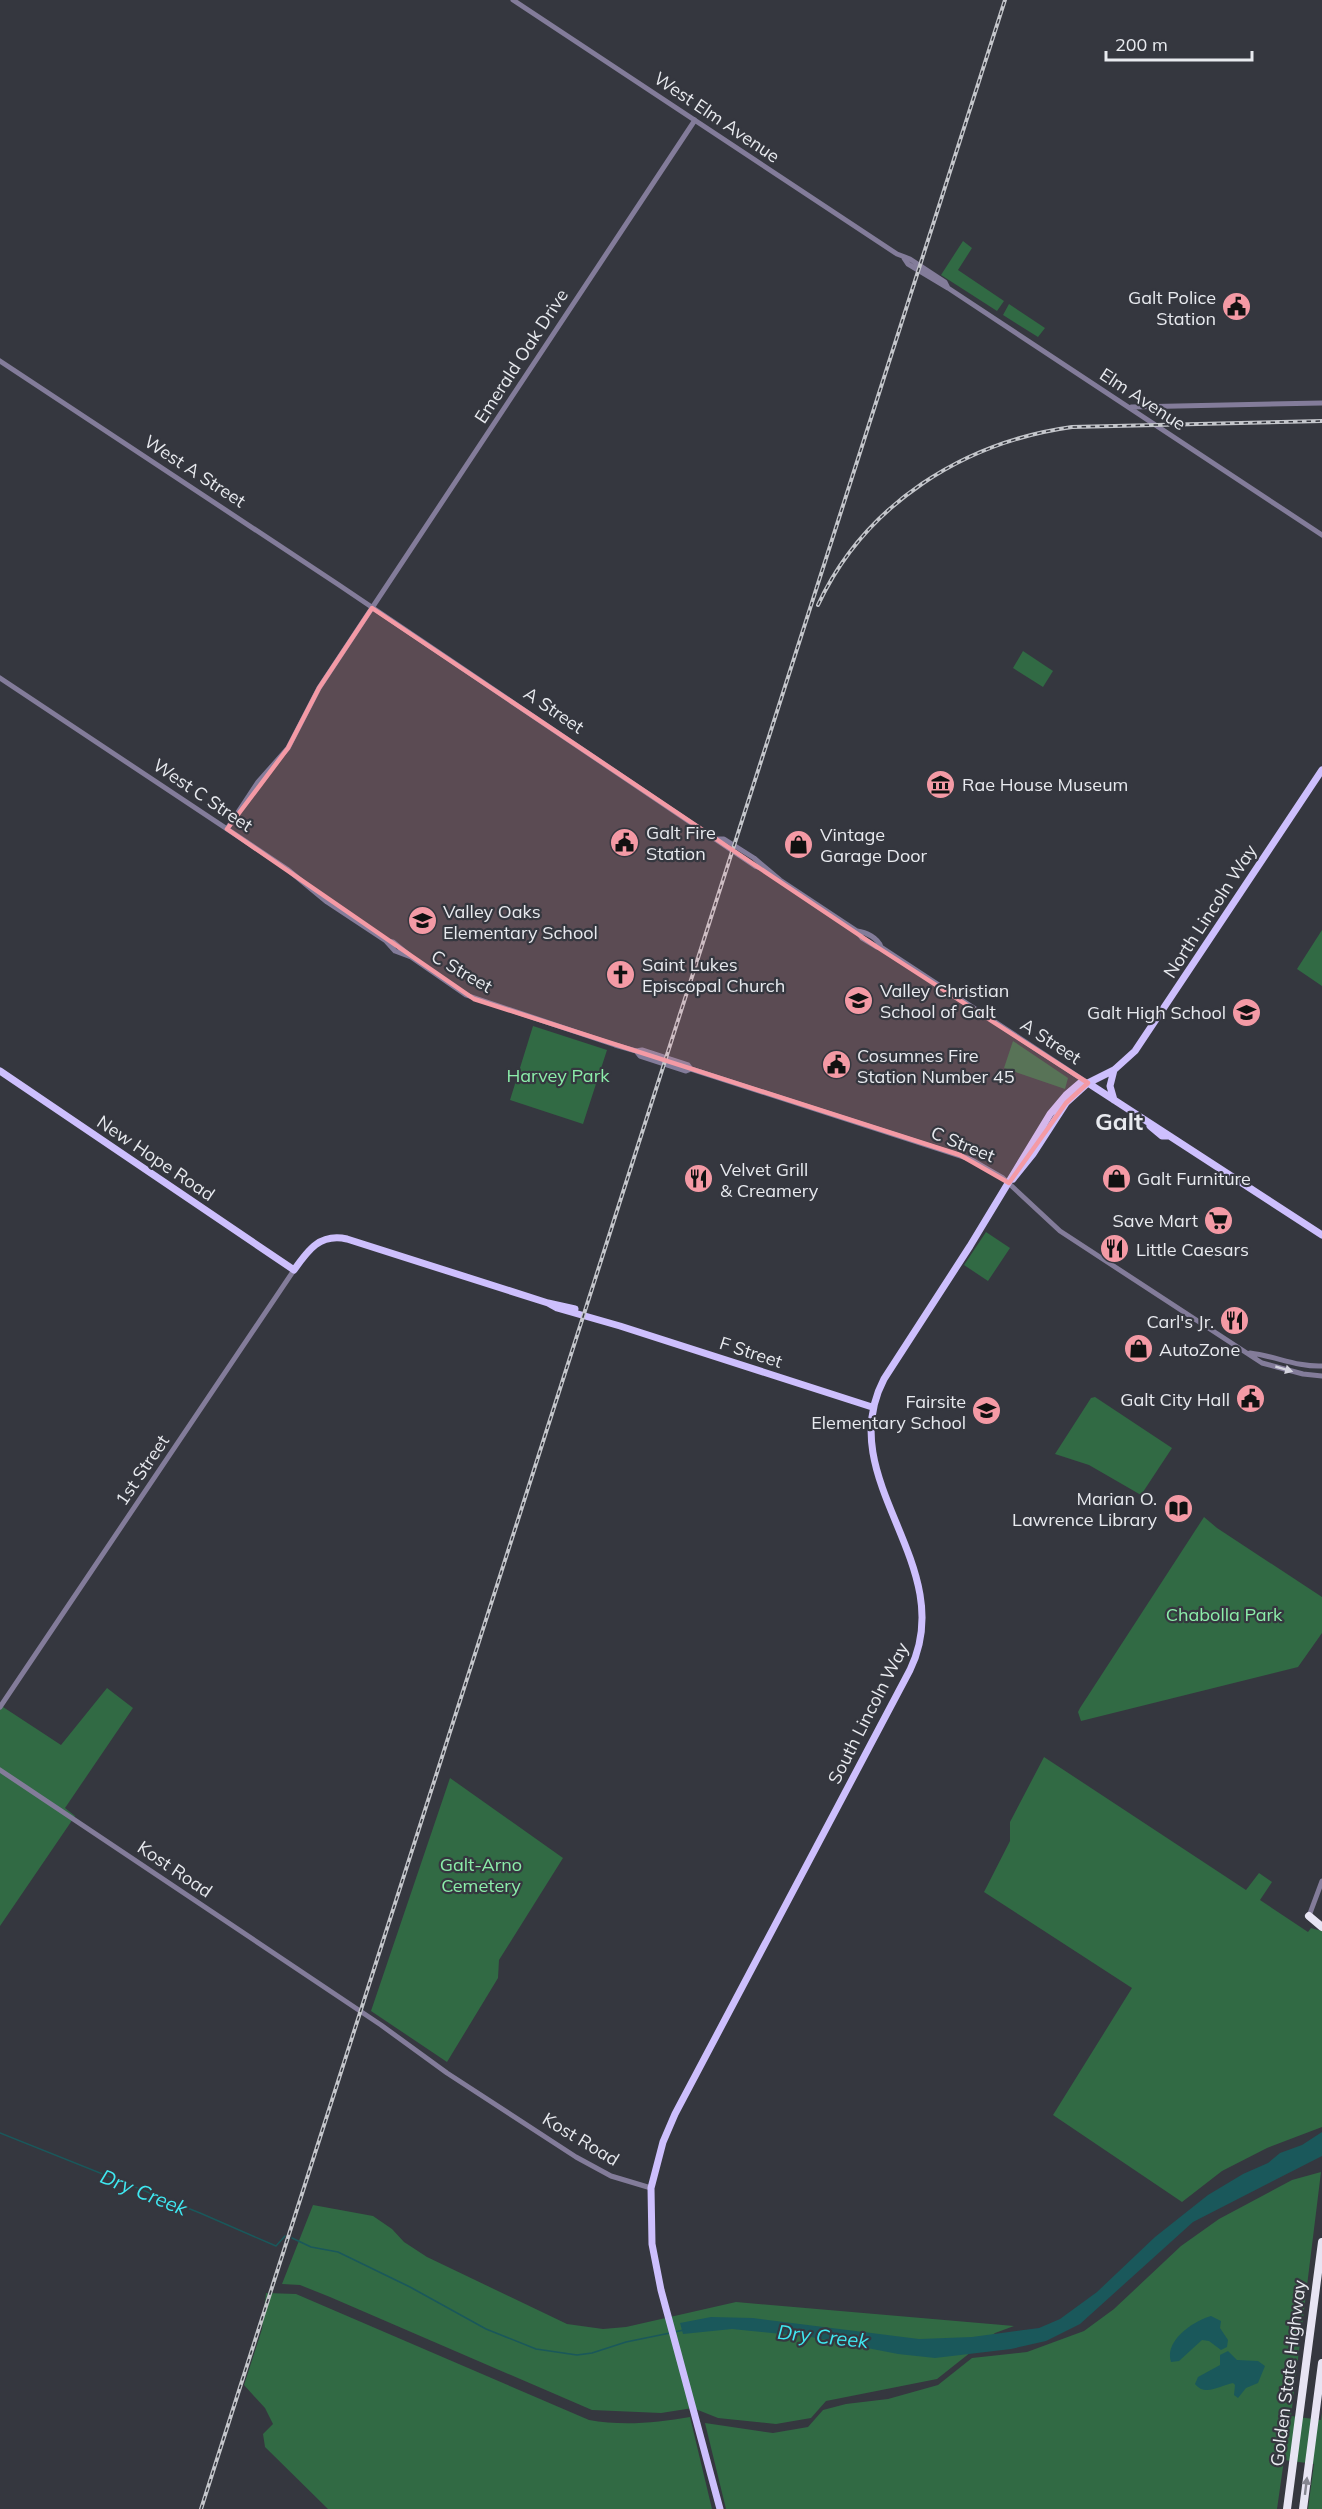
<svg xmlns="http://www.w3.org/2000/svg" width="1322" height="2509" viewBox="0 0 1322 2509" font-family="Mulish,sans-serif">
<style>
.green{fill:#316a44}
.water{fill:#1a585b}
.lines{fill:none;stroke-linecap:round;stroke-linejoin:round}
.stream{stroke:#1a585b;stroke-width:1.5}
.minor{stroke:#837c9a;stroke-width:5}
.major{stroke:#cdbffd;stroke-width:7}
.highway{stroke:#e7e4f3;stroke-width:8}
.rail-casing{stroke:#c4c6cb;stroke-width:4}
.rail{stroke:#35373f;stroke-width:1.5;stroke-dasharray:4.5;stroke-linecap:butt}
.oneway{fill:#d4d4de}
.oneway2{fill:#858590}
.marked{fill:#f49aa5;fill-opacity:0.2;stroke:#f49aa5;stroke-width:4.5;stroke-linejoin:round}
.labels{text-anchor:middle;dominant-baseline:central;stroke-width:4.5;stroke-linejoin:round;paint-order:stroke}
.street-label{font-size:18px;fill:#e8eaef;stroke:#35373f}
.poi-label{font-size:18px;fill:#e8eaef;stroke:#35373f;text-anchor:start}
.park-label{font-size:18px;fill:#8ceeaa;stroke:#35373f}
.water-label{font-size:20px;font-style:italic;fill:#3fe8f1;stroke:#35373f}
.district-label{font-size:24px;font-weight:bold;fill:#e8eaef;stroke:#35373f}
</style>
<rect width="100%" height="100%" fill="#35373f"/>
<path class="green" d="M 963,241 L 972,248 L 958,270 L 1004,301 L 997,311 L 941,275 Z
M 1009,304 L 1045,328 L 1038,337 L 1003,315 Z
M 1023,651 L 1053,671 L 1043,687 L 1013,668 Z
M 1322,930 L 1322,986 L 1297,969 Z
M 533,1026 L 607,1050 L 583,1124 L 510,1100 Z
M 1013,1041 L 1068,1078 L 1065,1089 L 1004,1068 Z
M 986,1232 L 1010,1248 L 988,1281 L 964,1265 Z
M 1095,1397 L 1172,1448 L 1141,1495 L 1089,1465 L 1055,1454 L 1091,1398 Z
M 1204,1517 L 1217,1528 L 1322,1597 L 1322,1633 L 1298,1667 L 1081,1721 L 1078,1712 L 1080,1708 Z
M 107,1688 L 133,1708 L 65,1808 L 75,1816 L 0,1926 L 0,1705 L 61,1745 Z
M 1044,1757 L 1246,1890 L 1259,1873 L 1272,1882 L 1260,1900 L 1308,1932 L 1311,1928 L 1322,1931 L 1322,2127 L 1267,2148 L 1222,2171 L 1182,2202 L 1053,2115 L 1132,1988 L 984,1892 L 1010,1841 L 1010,1822 Z
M 450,1778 L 563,1858 L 499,1960 L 498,1978 L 447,2062 L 371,2011 Z
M 1321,2172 L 1291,2416 L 1321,2420 L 1322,2413 L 1322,2509 L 1308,2509 L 1314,2464 L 1284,2460 L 1277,2509 L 726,2509 L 705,2423 L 773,2433 L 808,2427 L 823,2410 L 846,2404 L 888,2399 L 938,2385 L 972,2358 L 1027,2352 L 1084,2331 L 1114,2309 L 1181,2246 L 1219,2219 L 1292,2180 Z
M 313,2205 L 373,2216 L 392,2229 L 404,2242 L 427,2257 L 567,2324 L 603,2329 L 626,2327 L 736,2302 L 1014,2326 L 995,2333 L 937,2379 L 826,2401 L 811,2418 L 776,2424 L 718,2418 L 693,2408 L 661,2413 L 592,2410 L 330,2297 L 300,2285 L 282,2284 Z
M 266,2293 L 296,2294 L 589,2420 C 621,2426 657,2423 690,2417 L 712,2509 L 328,2509 L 265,2447 L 263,2434 L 273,2424 L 265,2408 L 244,2385 L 262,2329 Z"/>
<path class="water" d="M 1322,2132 L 1322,2156 L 1193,2222 L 1080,2324 L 1046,2341 L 1011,2349 L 935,2358 L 898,2354 L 811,2337 L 732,2329 L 683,2334 L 680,2323 L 711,2317 L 753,2318 L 919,2339 L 972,2337 L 1039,2328 L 1060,2319 L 1097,2292 L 1155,2237 L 1208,2195 L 1243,2174 L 1268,2163 L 1280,2153 L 1302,2145 Z
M 1211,2316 L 1221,2321 L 1220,2328 L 1228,2340 L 1227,2347 L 1221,2350 L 1209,2341 L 1202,2340 L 1179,2361 L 1171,2362 C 1164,2341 1193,2321 1211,2316 Z
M 1228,2351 L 1237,2360 L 1258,2361 L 1265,2366 L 1258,2383 L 1246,2388 L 1238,2398 L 1234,2395 L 1235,2385 L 1233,2383 C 1221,2385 1205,2397 1195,2384 L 1198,2377 L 1220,2365 L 1220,2355 Z"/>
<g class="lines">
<path class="stream" d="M 0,2133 L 200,2213 L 276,2246 L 285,2236
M 292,2238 L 311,2247 L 338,2252 L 410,2287 L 486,2329 L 536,2349 L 577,2355 L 592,2353 L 626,2342 L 670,2333
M 674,2332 L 684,2330"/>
<path class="minor" d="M 513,0 L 897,254 L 910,259 L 945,282 L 948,288
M 904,258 L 908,264 L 948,288 L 1322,535
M 0,361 L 339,585 L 755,866 L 768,870
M 1131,407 L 1322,403
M 0,678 L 287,869 L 327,902 L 386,941 L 395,951 L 411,957 L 466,995 L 615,1045 L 636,1051 L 642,1050 L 688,1065 L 691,1069 L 970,1159 L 1003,1178 L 1060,1231 L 1262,1363 L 1303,1374 L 1322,1376
M 227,829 L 258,782 L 288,748 L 319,688 L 695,120
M 718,839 L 724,839 L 754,858 L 780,880 L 857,931 C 866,932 878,938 881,947
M 857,931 L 862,938 L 877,947 L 881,947 L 1088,1083
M 386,941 L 393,942 L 409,955
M 636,1051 L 640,1056 L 686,1071 L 691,1069
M 1250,1353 C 1275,1356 1297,1367 1322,1366
M 0,1707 L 294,1270
M 0,1770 L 381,2025 L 447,2073 L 576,2157 L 611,2176 L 651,2188
M 1309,1916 L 1322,1881"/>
<path class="major" d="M 1114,1070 L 1110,1086 L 1114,1100
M 0,1071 L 294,1270 C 308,1250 320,1233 347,1239 L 548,1303 L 557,1308 L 620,1326 L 872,1407
M 1088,1083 L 1322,1235
M 1150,1126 L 1162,1136 L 1168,1136
M 1013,1179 L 1033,1154 L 1066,1103 L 1088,1083
M 548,1303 L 575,1309
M 720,2509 L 661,2290 L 652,2244 L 651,2188 L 663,2142 L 675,2114 L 910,1670 C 961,1565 831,1480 884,1379 L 970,1246 L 1050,1114 L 1066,1095 L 1080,1083 L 1088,1083 L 1114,1070 L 1135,1051 L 1322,770"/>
<path class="highway" d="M 1309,1916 L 1322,1927
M 1287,2509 L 1322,2242
M 1303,2509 L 1322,2363"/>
<defs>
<path id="rail" d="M 818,605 C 865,504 964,442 1072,427 L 1322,421
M 201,2509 L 1005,0"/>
</defs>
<use href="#rail" class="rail-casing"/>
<use href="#rail" class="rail"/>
</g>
<defs><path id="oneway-solid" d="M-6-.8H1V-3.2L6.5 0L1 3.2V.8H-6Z" transform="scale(1.5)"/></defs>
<use class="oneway" href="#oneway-solid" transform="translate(1284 1369) rotate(16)"/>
<use class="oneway2" href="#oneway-solid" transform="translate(1306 2486) rotate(-83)"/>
<path class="marked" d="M 372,608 L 877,947 L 1088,1083 L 1066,1103 L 1009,1183 L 960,1155 L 474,999 L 227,829 L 288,748 L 319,688 Z"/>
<defs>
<symbol id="civic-disc" viewBox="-11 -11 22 22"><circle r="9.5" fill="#f49aa5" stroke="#35373f"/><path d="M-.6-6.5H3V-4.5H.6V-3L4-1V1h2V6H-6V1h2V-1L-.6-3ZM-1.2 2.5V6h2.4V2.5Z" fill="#111"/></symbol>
<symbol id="museum-disc" viewBox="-11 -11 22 22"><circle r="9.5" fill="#f49aa5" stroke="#35373f"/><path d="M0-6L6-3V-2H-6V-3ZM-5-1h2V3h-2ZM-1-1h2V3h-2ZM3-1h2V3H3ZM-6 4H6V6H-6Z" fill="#111"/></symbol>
<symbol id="shop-disc" viewBox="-11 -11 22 22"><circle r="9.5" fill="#f49aa5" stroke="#35373f"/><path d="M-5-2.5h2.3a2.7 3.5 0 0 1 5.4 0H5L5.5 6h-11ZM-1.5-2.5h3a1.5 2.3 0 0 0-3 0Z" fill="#111"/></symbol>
<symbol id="school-disc" viewBox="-11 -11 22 22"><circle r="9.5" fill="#f49aa5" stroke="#35373f"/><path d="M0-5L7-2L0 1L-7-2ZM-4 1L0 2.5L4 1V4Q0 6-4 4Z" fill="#111"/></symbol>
<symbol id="church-disc" viewBox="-11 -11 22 22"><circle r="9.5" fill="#f49aa5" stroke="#35373f"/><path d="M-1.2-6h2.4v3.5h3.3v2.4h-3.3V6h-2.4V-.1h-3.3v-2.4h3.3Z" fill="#111"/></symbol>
<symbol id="restaurant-disc" viewBox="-11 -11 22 22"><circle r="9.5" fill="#f49aa5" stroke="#35373f"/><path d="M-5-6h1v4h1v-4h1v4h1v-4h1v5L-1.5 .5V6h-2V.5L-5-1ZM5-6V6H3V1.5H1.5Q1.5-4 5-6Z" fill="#111"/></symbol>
<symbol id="supermarket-disc" viewBox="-11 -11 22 22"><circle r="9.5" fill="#f49aa5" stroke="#35373f"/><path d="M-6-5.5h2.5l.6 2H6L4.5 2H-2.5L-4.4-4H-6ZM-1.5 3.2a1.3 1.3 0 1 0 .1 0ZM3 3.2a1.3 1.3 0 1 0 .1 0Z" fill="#111"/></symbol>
<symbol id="library-disc" viewBox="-11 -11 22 22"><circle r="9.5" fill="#f49aa5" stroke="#35373f"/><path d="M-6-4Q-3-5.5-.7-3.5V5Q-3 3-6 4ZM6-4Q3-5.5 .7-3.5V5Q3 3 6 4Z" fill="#111"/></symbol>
</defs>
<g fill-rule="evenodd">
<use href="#civic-disc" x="1220" y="290" width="33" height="33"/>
<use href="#museum-disc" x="924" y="768" width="33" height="33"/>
<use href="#civic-disc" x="608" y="826" width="33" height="33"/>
<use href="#shop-disc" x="782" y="828" width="33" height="33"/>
<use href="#school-disc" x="406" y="904" width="33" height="33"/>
<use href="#church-disc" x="604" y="958" width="33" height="33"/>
<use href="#school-disc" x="842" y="984" width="33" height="33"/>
<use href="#school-disc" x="1230" y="996" width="33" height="33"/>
<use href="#civic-disc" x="820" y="1048" width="33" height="33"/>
<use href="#shop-disc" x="1100" y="1162" width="33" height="33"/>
<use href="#restaurant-disc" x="682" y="1162" width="33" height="33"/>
<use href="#supermarket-disc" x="1202" y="1204" width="33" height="33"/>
<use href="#restaurant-disc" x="1098" y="1232" width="33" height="33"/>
<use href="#restaurant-disc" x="1218" y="1304" width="33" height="33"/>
<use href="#shop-disc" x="1122" y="1332" width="33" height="33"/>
<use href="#civic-disc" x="1234" y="1382" width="33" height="33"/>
<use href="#school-disc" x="970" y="1394" width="33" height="33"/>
<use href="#library-disc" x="1162" y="1492" width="33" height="33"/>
</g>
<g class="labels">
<g class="street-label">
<text transform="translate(717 117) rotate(34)">West Elm Avenue</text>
<text transform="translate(521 356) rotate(-57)">Emerald Oak Drive</text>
<text transform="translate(1143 399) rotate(33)">Elm Avenue</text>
<text transform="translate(195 471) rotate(33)">West A Street</text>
<text transform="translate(554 710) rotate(34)">A Street</text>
<text transform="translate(203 795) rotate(34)">West C Street</text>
<text transform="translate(1210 911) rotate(-57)">North Lincoln Way</text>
<text transform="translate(462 971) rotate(30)">C Street</text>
<text transform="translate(1051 1041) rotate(33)">A Street</text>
<text transform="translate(963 1144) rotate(22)">C Street</text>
<text transform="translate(156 1158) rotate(34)">New Hope Road</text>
<text transform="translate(751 1352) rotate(18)">F Street</text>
<text transform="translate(142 1470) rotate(-56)">1st Street</text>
<text transform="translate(868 1713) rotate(-63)">South Lincoln Way</text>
<text transform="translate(175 1869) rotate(34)">Kost Road</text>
<text transform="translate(581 2139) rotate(31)">Kost Road</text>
<text transform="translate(1288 2373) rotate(-83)">Golden State Highway</text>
</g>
<g class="poi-label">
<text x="1216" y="297" text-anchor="end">Galt Police<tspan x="1216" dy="21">Station</tspan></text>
<text x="962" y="784">Rae House Museum</text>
<text x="646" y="832">Galt Fire<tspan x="646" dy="21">Station</tspan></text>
<text x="820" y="834">Vintage<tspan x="820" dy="21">Garage Door</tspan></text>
<text x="443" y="911">Valley Oaks<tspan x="443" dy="21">Elementary School</tspan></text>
<text x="642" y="964">Saint Lukes<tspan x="642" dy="21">Episcopal Church</tspan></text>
<text x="880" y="990">Valley Christian<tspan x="880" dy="21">School of Galt</tspan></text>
<text x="1226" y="1012" text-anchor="end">Galt High School</text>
<text x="857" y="1055">Cosumnes Fire<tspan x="857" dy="21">Station Number 45</tspan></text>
<text x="720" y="1169">Velvet Grill<tspan x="720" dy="21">&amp; Creamery</tspan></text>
<text x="1137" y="1178">Galt Furniture</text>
<text x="1198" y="1220" text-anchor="end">Save Mart</text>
<text x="1136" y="1249">Little Caesars</text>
<text x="1214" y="1321" text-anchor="end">Carl's Jr.</text>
<text x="1159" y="1349">AutoZone</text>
<text x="1230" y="1399" text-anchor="end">Galt City Hall</text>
<text x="966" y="1401" text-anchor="end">Fairsite<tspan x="966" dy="21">Elementary School</tspan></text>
<text x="1157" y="1498" text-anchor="end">Marian O.<tspan x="1157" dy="21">Lawrence Library</tspan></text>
</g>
<g class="park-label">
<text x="558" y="1075">Harvey Park</text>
<text x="1224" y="1614">Chabolla Park</text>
<text x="481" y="1864">Galt-Arno<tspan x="481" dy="21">Cemetery</tspan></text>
</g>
<g class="water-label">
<text transform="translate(144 2192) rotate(22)">Dry Creek</text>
<text transform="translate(823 2336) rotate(6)">Dry Creek</text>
</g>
<g class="district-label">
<text x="1119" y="1121">Galt</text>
</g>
</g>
<path d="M1106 51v9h146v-9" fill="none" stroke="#e8eaef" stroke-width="3"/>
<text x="1115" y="51" font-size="18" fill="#e8eaef" stroke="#35373f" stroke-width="4.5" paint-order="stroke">200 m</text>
</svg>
